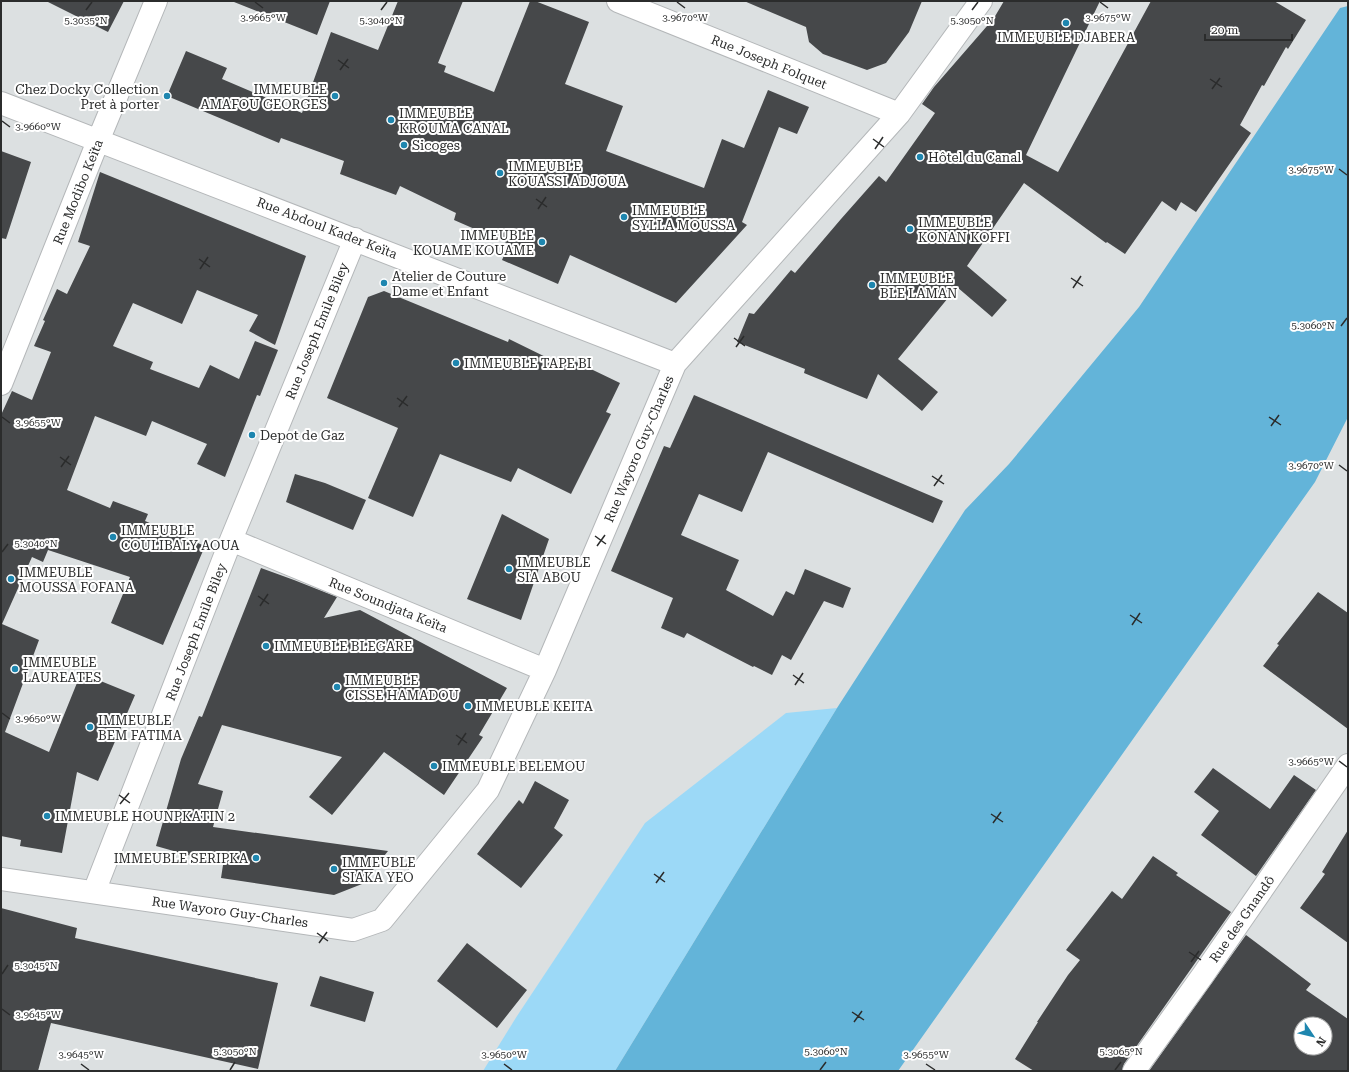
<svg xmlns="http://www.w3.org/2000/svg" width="1349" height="1072" viewBox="0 0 1349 1072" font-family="'Roboto Serif',serif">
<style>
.green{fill:#9cd9f7}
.water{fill:#63b4d9}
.building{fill:#46484a;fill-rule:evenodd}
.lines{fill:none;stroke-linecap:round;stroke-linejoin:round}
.minor-casing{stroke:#b4b7b9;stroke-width:24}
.minor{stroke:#fff;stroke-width:22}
.ticks{fill:none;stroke:#2b2c2c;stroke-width:1.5}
.poi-dot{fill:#1e86af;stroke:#fff;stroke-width:1.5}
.labels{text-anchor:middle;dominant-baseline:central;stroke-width:4;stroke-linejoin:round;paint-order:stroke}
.poi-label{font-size:13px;fill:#2b2c2c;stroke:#fff;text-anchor:start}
.street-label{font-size:13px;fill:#2b2c2c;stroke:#fff}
.ticks-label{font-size:10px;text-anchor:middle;fill:#2b2c2c;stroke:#fff;stroke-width:4;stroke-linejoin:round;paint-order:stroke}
</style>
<rect width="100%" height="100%" fill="#dce0e1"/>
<path class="green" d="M 837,708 L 615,1071 L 483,1071 L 517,1016 L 645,823 L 786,713 Z"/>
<path class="water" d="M 1348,6 L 1348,417 L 1315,482 L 898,1071 L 615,1071 L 837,708 L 965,510 L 1009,464 L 1139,307 L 1340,8 Z"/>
<path class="building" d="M 46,1 L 124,1 L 108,32 Z
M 235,1 L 330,1 L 317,35 L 234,2 Z
M 398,1 L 463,1 L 438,63 L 446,66 L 444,72 L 494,92 L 530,1 L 535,1 L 589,22 L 565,84 L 623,106 L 606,151 L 704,188 L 722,139 L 744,148 L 768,90 L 809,107 L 797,134 L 779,127 L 742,222 L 747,225 L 676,303 L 570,255 L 558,284 L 502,260 L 509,244 L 454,220 L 456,213 L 400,186 L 396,195 L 340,174 L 344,161 L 281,138 L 279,143 L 167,96 L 186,51 L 227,68 L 222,79 L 302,113 L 331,32 L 378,50 Z
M 744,1 L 922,1 L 909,32 L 886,63 L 867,70 L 823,54 L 809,42 L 806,27 Z
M 1004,1 L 1100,1 L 1026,155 L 1058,172 L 1151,1 L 1274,1 L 1306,20 L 1288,49 L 1286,47 L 1264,86 L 1262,85 L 1240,125 L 1251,133 L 1196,212 L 1181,202 L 1176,211 L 1162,201 L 1125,254 L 1107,242 L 1106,243 L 1024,183 L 967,266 L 1007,300 L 992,317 L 957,287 L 898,359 L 938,392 L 922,411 L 878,374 L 867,399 L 804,373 L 805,369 L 737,342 L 749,313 L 754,314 L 791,270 L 795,273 L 841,219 L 879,176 L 886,182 L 935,113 L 922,104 L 934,87 L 994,18 Z
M 1,151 L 31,162 L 6,239 L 1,238 Z
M 100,172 L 306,256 L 275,345 L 249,331 L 258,315 L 197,290 L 182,324 L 133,303 L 113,346 L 153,362 L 150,369 L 199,388 L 210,365 L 239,379 L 255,341 L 278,350 L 260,396 L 257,395 L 225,477 L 197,464 L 207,444 L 152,421 L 146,436 L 95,416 L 67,490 L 110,508 L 113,501 L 148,514 L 145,521 L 205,546 L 163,645 L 111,623 L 130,577 L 48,550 L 43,562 L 32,557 L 2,624 L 39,640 L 5,732 L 49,752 L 81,673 L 135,695 L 98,781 L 77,772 L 62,853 L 20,846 L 21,840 L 1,836 L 1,415 L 12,391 L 32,400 L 51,352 L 34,346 L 45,321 L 43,320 L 57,289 L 67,294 L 90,246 L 78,242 Z
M 384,291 L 508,342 L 509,339 L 564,366 L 568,358 L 620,383 L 606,412 L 611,414 L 571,494 L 518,468 L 511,482 L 440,454 L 413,517 L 368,498 L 398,428 L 327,398 L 368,297 Z
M 694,395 L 943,501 L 933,523 L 768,452 L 742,512 L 699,494 L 681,535 L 739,560 L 726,590 L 773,616 L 786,591 L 794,595 L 805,569 L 851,588 L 843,608 L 824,601 L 791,660 L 782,655 L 772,675 L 754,666 L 753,667 L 687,633 L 684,638 L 661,628 L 673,598 L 611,571 L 664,446 L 670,448 Z
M 295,474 L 325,483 L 366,500 L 353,530 L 286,502 Z
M 502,514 L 549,539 L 521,620 L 467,599 Z
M 261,568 L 294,580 L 337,597 L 324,618 L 360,610 L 507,688 L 479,735 L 483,737 L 444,795 L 384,752 L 332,815 L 309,797 L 342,757 L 222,725 L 198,784 L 223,791 L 213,827 L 388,851 L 362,884 L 334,895 L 221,878 L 223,865 L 156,846 L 181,759 L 199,716 L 202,717 Z
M 1318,592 L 1348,613 L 1348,729 L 1263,666 L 1279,645 L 1277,644 Z
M 1213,768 L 1270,809 L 1294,775 L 1316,790 L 1256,876 L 1201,835 L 1219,811 L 1194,792 Z
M 535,781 L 569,800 L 554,828 L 563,835 L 521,888 L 477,854 L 519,800 L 523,804 Z
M 1348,830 L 1348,943 L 1300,908 L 1325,874 L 1322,872 Z
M 1153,856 L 1178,873 L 1176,875 L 1231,912 L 1124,1064 L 1122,1071 L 1034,1071 L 1015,1059 L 1038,1022 L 1037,1022 L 1068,975 L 1080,960 L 1066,950 L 1112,891 L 1122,899 Z
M 1,908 L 77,928 L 75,938 L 278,983 L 258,1069 L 51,1023 L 38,1071 L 1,1071 Z
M 1246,935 L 1311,984 L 1306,990 L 1348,1019 L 1348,1071 L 1149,1071 ZM 1301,1024 L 1325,1024 L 1325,1048 L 1301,1048 Z
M 467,943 L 527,990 L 497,1028 L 437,981 Z
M 320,976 L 374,992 L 365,1022 L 310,1006 Z"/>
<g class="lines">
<defs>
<path id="minor" d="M 618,1 L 899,114
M 1,103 L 675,364
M 1,384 L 98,141 L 156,1
M 231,540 L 545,670
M 1,879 L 353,930 L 382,920 L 488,790 L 545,670 L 675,364 L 899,114 L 981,1
M 94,892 L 231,540 L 355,239
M 1134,1071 L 1203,975 L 1348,765"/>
</defs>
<use href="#minor" class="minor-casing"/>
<use href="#minor" class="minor"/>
</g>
<path class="ticks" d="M 255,2 L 263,8M 677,2 L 685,8M 1100,2 L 1108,8M 86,10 L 92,2M 381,10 L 387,2M 972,10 L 978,2M 338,60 L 349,68M 340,70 L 348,59M 1210,79 L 1222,87M 1212,89 L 1220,78M 2,121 L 10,127M 873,139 L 884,147M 875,149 L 883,137M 1339,169 L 1347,175M 536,199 L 547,207M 538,209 L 546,197M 199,259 L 210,267M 200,269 L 208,257M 1071,278 L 1083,286M 1073,288 L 1081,276M 1341,326 L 1347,318M 734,338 L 745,346M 736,347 L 744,336M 397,398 L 408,406M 399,407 L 407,396M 2,417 L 10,423M 1269,417 L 1281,425M 1271,426 L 1279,415M 60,457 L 71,465M 1339,465 L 1347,471M 61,467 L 69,456M 932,476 L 944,484M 934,486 L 942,475M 595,536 L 606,544M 597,546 L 605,535M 2,552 L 8,544M 258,596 L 269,604M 260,606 L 268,594M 1130,615 L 1142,623M 1132,625 L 1140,613M 793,675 L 804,683M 795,685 L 803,673M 2,713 L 10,719M 456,735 L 467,743M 458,745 L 466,733M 1339,761 L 1347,767M 119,795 L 130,803M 120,804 L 129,793M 991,814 L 1003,822M 993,823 L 1001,812M 654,874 L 665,882M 656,883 L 664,872M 317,933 L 328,941M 319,943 L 327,932M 1189,952 L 1201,960M 1191,962 L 1199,951M 2,974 L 8,965M 2,1009 L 10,1015M 852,1012 L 864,1020M 854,1022 L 862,1011M 81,1064 L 89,1070M 504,1064 L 512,1070M 926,1064 L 935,1070M 230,1070 L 235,1062M 820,1070 L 826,1062M 1115,1070 L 1121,1062"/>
<g class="poi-dot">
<circle cx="1066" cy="23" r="4"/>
<circle cx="167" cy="96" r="4"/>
<circle cx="335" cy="96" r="4"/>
<circle cx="391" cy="120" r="4"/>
<circle cx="404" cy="145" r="4"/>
<circle cx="920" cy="157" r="4"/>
<circle cx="500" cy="173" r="4"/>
<circle cx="624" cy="217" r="4"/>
<circle cx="910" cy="229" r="4"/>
<circle cx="542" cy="242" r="4"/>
<circle cx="384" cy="283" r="4"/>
<circle cx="872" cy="285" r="4"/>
<circle cx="456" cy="363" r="4"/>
<circle cx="252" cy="435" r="4"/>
<circle cx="113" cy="537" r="4"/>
<circle cx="509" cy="569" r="4"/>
<circle cx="11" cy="579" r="4"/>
<circle cx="266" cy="646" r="4"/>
<circle cx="15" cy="669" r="4"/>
<circle cx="337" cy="687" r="4"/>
<circle cx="468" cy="706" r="4"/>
<circle cx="90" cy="727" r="4"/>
<circle cx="434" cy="766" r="4"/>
<circle cx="47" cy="816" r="4"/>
<circle cx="256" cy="858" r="4"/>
<circle cx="334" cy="869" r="4"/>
</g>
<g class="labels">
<g class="poi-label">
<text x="1066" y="37" text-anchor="middle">IMMEUBLE DJABERA</text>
<text x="159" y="89" text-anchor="end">Chez Docky Collection<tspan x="159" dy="15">Pret à porter</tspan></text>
<text x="327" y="89" text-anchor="end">IMMEUBLE<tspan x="327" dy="15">AMAFOU GEORGES</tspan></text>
<text x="399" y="113">IMMEUBLE<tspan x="399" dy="15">KROUMA CANAL</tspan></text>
<text x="412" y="145">Sicoges</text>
<text x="928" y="157">Hôtel du Canal</text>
<text x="508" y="166">IMMEUBLE<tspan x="508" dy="15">KOUASSI ADJOUA</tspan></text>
<text x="632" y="210">IMMEUBLE<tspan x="632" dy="15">SYLLA MOUSSA</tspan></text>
<text x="918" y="222">IMMEUBLE<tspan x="918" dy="15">KONAN KOFFI</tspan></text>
<text x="534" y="235" text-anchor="end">IMMEUBLE<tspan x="534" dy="15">KOUAME KOUAME</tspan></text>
<text x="392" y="276">Atelier de Couture<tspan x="392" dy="15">Dame et Enfant</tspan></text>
<text x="880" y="278">IMMEUBLE<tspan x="880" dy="15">BLE LAMAN</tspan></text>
<text x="464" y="363">IMMEUBLE TAPE BI</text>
<text x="260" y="435">Depot de Gaz</text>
<text x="121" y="530">IMMEUBLE<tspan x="121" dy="15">COULIBALY AOUA</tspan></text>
<text x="517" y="562">IMMEUBLE<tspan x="517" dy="15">SIA ABOU</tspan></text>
<text x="19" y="572">IMMEUBLE<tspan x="19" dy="15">MOUSSA FOFANA</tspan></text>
<text x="274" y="646">IMMEUBLE BLEGARE</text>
<text x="23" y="662">IMMEUBLE<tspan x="23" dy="15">LAUREATES</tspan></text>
<text x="345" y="680">IMMEUBLE<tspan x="345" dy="15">CISSE HAMADOU</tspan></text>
<text x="476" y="706">IMMEUBLE KEITA</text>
<text x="98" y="720">IMMEUBLE<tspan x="98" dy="15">BEM FATIMA</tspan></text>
<text x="442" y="766">IMMEUBLE BELEMOU</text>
<text x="55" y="816">IMMEUBLE HOUNPKATIN 2</text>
<text x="248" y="858" text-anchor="end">IMMEUBLE SERIPKA</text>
<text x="342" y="862">IMMEUBLE<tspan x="342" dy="15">SIAKA YEO</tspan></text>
</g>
<g class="street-label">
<text transform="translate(769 62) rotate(22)">Rue Joseph Folquet</text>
<text transform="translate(78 192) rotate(-68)">Rue Modibo Keïta</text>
<text transform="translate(327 228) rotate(21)">Rue Abdoul Kader Keïta</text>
<text transform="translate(317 331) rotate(-68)">Rue Joseph Emile Biley</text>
<text transform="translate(639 449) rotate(-67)">Rue Wayoro Guy-Charles</text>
<text transform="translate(388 605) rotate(22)">Rue Soundjata Keïta</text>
<text transform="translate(196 632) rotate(-69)">Rue Joseph Emile Biley</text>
<text transform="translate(230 912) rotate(8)">Rue Wayoro Guy-Charles</text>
<text transform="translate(1242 919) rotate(-55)">Rue des Gnandô</text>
</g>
</g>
<g class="ticks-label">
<text x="263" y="21">3.9665°W</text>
<text x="685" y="21">3.9670°W</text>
<text x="1108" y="21">3.9675°W</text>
<text x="86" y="24">5.3035°N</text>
<text x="381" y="24">5.3040°N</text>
<text x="972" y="24">5.3050°N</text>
<text x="38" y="130">3.9660°W</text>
<text x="1311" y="173">3.9675°W</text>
<text x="1313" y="329">5.3060°N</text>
<text x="38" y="426">3.9655°W</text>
<text x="1311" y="469">3.9670°W</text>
<text x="36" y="547">5.3040°N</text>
<text x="38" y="722">3.9650°W</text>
<text x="1311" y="765">3.9665°W</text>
<text x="36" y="969">5.3045°N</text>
<text x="38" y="1018">3.9645°W</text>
<text x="235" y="1055">5.3050°N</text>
<text x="826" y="1055">5.3060°N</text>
<text x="1121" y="1055">5.3065°N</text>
<text x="81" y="1058">3.9645°W</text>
<text x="504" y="1058">3.9650°W</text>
<text x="926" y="1058">3.9655°W</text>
</g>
<rect width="1349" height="1072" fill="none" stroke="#2b2c2c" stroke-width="4"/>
<g transform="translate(1313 1036) rotate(125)"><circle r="19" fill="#ffffff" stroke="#aaabab"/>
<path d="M0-3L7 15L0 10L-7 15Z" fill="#1e86af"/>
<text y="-6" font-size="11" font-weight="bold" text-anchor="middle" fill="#2b2c2c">N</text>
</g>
<path d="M1205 34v6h87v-6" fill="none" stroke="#2b2c2c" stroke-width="2"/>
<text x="1211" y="34" font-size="12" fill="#2b2c2c" stroke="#ffffff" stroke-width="3" paint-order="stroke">20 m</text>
</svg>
